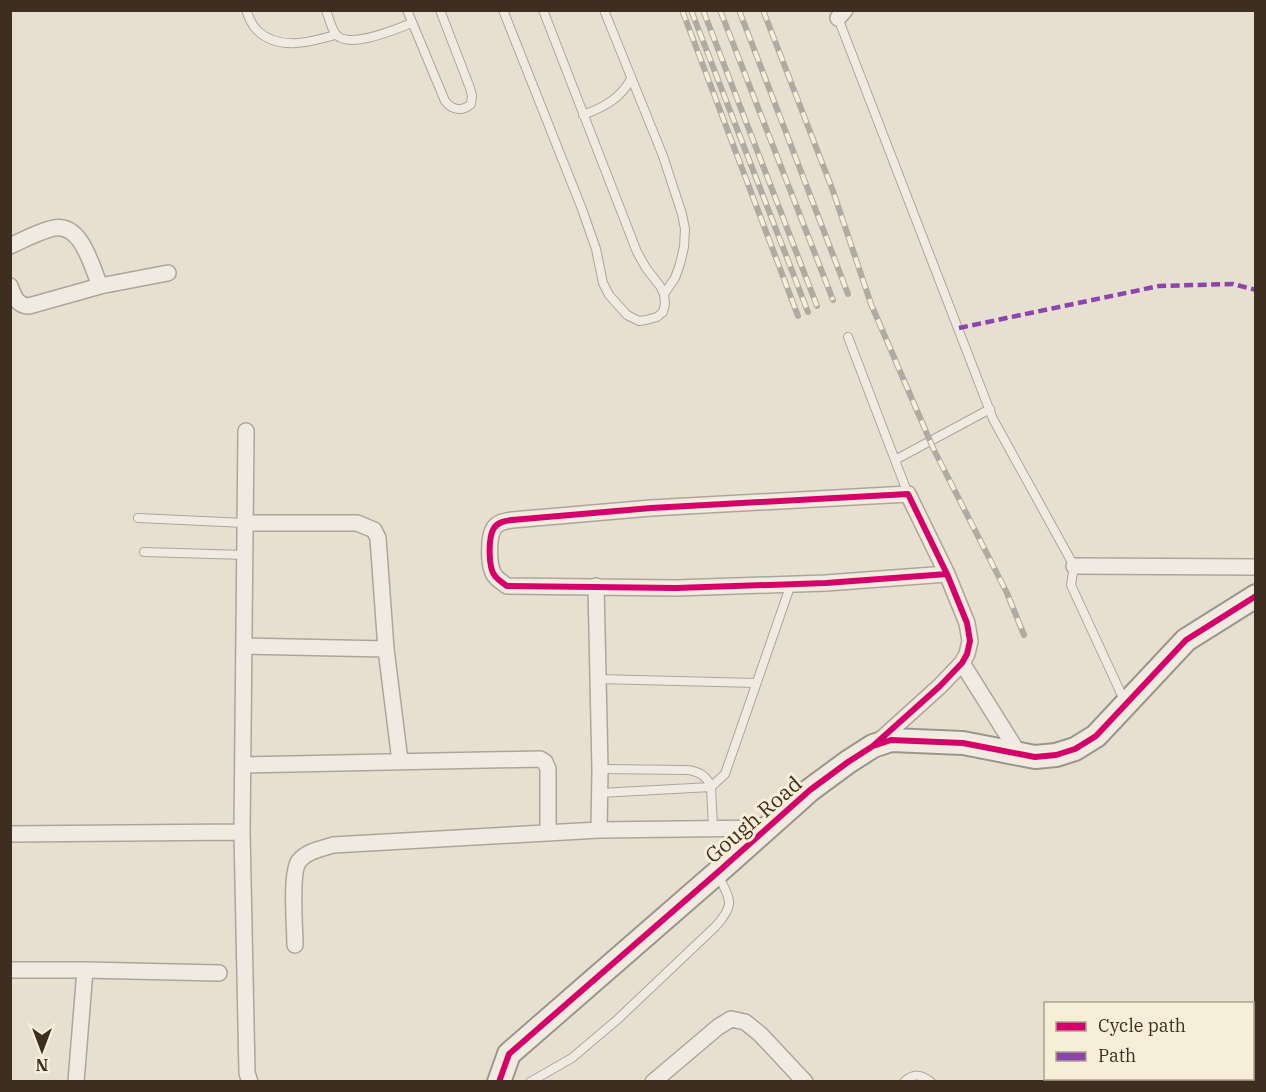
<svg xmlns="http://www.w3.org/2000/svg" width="1266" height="1092" viewBox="0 0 1266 1092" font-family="'IBM Plex Serif',serif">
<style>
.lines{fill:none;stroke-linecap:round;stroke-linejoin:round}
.lane-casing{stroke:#ada599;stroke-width:10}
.street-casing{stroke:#ada599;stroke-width:18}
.secondary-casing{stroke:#9c958a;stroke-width:26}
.lane{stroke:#efebe3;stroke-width:8}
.street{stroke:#efebe3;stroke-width:15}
.secondary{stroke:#efebe3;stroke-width:22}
.rail-casing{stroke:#afaaa2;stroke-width:6}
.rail{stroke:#f7eed8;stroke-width:4;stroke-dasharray:11;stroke-linecap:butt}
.quiet{stroke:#8e44ad;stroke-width:4.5;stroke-dasharray:9 4.5;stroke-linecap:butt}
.cycleway-casing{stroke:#f7eed8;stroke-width:10}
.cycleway{stroke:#d6006c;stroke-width:6}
.labels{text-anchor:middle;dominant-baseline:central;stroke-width:6;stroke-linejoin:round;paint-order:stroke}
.street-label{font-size:21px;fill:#3d2e20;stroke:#f7eed8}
</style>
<rect width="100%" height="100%" fill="#e7e0d1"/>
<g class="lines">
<defs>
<path id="lane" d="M 246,10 C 249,18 252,26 258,31 C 279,51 311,42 335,35
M 326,10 C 329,18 331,27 335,33 C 346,51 396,29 412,23
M 407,10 L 445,101 C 452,110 462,112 471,104 L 472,96 L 470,88 L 440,10
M 503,10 L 582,209 L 596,249 L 603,283 L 609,295 L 627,315 L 639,321 L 646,320 L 657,317 L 663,312 L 665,304 L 664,294 L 660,286 L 646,268 L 637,252 L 543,10
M 604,10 L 663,156 L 682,214 L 685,229 L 684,247 L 680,264 L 675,278 L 664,294
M 838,18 L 993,419 L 1074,566 L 1071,585 L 1124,700
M 583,115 C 604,107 620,99 631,79
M 848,337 L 908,494
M 895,460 L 990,409
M 138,518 L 245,523
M 144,552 L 245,555
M 598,679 L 756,683
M 600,769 L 687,770 C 698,771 707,776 711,787 L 713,827
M 600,793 L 711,787 L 725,774 L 791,584
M 530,1082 L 572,1058 L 618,1019 L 716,926 C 737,902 729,900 718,874
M 904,1082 C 914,1073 921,1074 931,1082"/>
<path id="street" d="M 838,18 L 845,10
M 10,246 C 23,240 36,233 50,229 C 81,219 91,265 100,286
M 10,286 C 14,296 17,306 29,306 L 100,286 L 168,273
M 246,431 L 242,832 L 247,1073 L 250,1082
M 245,523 L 357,523 L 374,530 L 378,538 L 386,649 L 400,761
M 1074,566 L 1256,567
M 596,586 L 600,769 L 599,830
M 244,646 L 386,649
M 962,663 L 1019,754
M 878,742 L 940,686 L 962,663 L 967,654 L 970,641 L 967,623 L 947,574 L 908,494 L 651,508 L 512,520 C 505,521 498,522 494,528 C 488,537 488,568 495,576 C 498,580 503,583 507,586 L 676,588 L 826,583 L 947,574
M 243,765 L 540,759 L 545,762 L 548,769 L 548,833
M 10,834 L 242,832
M 295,945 C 295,928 290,873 299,861 C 307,851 321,849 333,845 L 599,830 L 767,828
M 10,970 L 85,970 L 76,1082
M 85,970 L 219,973
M 653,1082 L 718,1027 L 731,1019 L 745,1022 L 760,1034 L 805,1082"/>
<path id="secondary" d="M 499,1082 L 509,1054 L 718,872 L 810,790 L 848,762 L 873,746 L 891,740 L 963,743 L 1035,757 L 1056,755 L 1075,749 L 1096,736 L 1186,640 L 1256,596"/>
</defs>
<use href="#lane" class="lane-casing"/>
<use href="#street" class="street-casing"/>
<use href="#secondary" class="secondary-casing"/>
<use href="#lane" class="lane"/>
<use href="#street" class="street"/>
<use href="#secondary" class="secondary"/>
<defs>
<path id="rail" d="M 682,10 L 798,316
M 691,10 L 808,312
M 703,10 L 817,306
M 720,10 L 833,300
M 739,10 L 848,294
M 763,10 L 833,191 L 871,304 L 934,450 L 1007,593 L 1024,635"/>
</defs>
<use href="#rail" class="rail-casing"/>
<use href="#rail" class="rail"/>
<path class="quiet" d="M 959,328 L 1159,286 L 1233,284 L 1256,290"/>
<defs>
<path id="cycleway" d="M 873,746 L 940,686 L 962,663 L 967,654 L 970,641 L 967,623 L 947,574 L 908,494 L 651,508 L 512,520 C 505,521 498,522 494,528 C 488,537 488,568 495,576 C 498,580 503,583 507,586 L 676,588 L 826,583 L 947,574
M 499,1082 L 509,1054 L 718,872 L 810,790 L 848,762 L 873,746 L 891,740 L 963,743 L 1035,757 L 1056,755 L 1075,749 L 1096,736 L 1186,640 L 1256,596"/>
</defs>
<use href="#cycleway" class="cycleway-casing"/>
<use href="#cycleway" class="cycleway"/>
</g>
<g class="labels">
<g class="street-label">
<text transform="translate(753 819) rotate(-41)">Gough Road</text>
</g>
</g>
<rect width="1266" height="1092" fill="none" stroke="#3d2e20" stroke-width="24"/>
<rect x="1044" y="1002" width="210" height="78" fill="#f7eed8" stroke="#ada18e" stroke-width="1.5"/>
<rect x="1056" y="1022" width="30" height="9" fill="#d6006c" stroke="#ada18e" stroke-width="1.5"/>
<text x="1098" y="1032" font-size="18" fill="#3d2e20">Cycle path</text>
<rect x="1056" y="1052" width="30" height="9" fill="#8e44ad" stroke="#ada18e" stroke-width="1.5"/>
<text x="1098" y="1062" font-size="18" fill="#3d2e20">Path</text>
<g transform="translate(42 1050) rotate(180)" stroke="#f7eed8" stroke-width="4.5" paint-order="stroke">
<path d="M0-4.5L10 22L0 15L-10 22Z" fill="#3d2e20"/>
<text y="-9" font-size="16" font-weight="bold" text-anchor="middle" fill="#3d2e20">N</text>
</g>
</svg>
